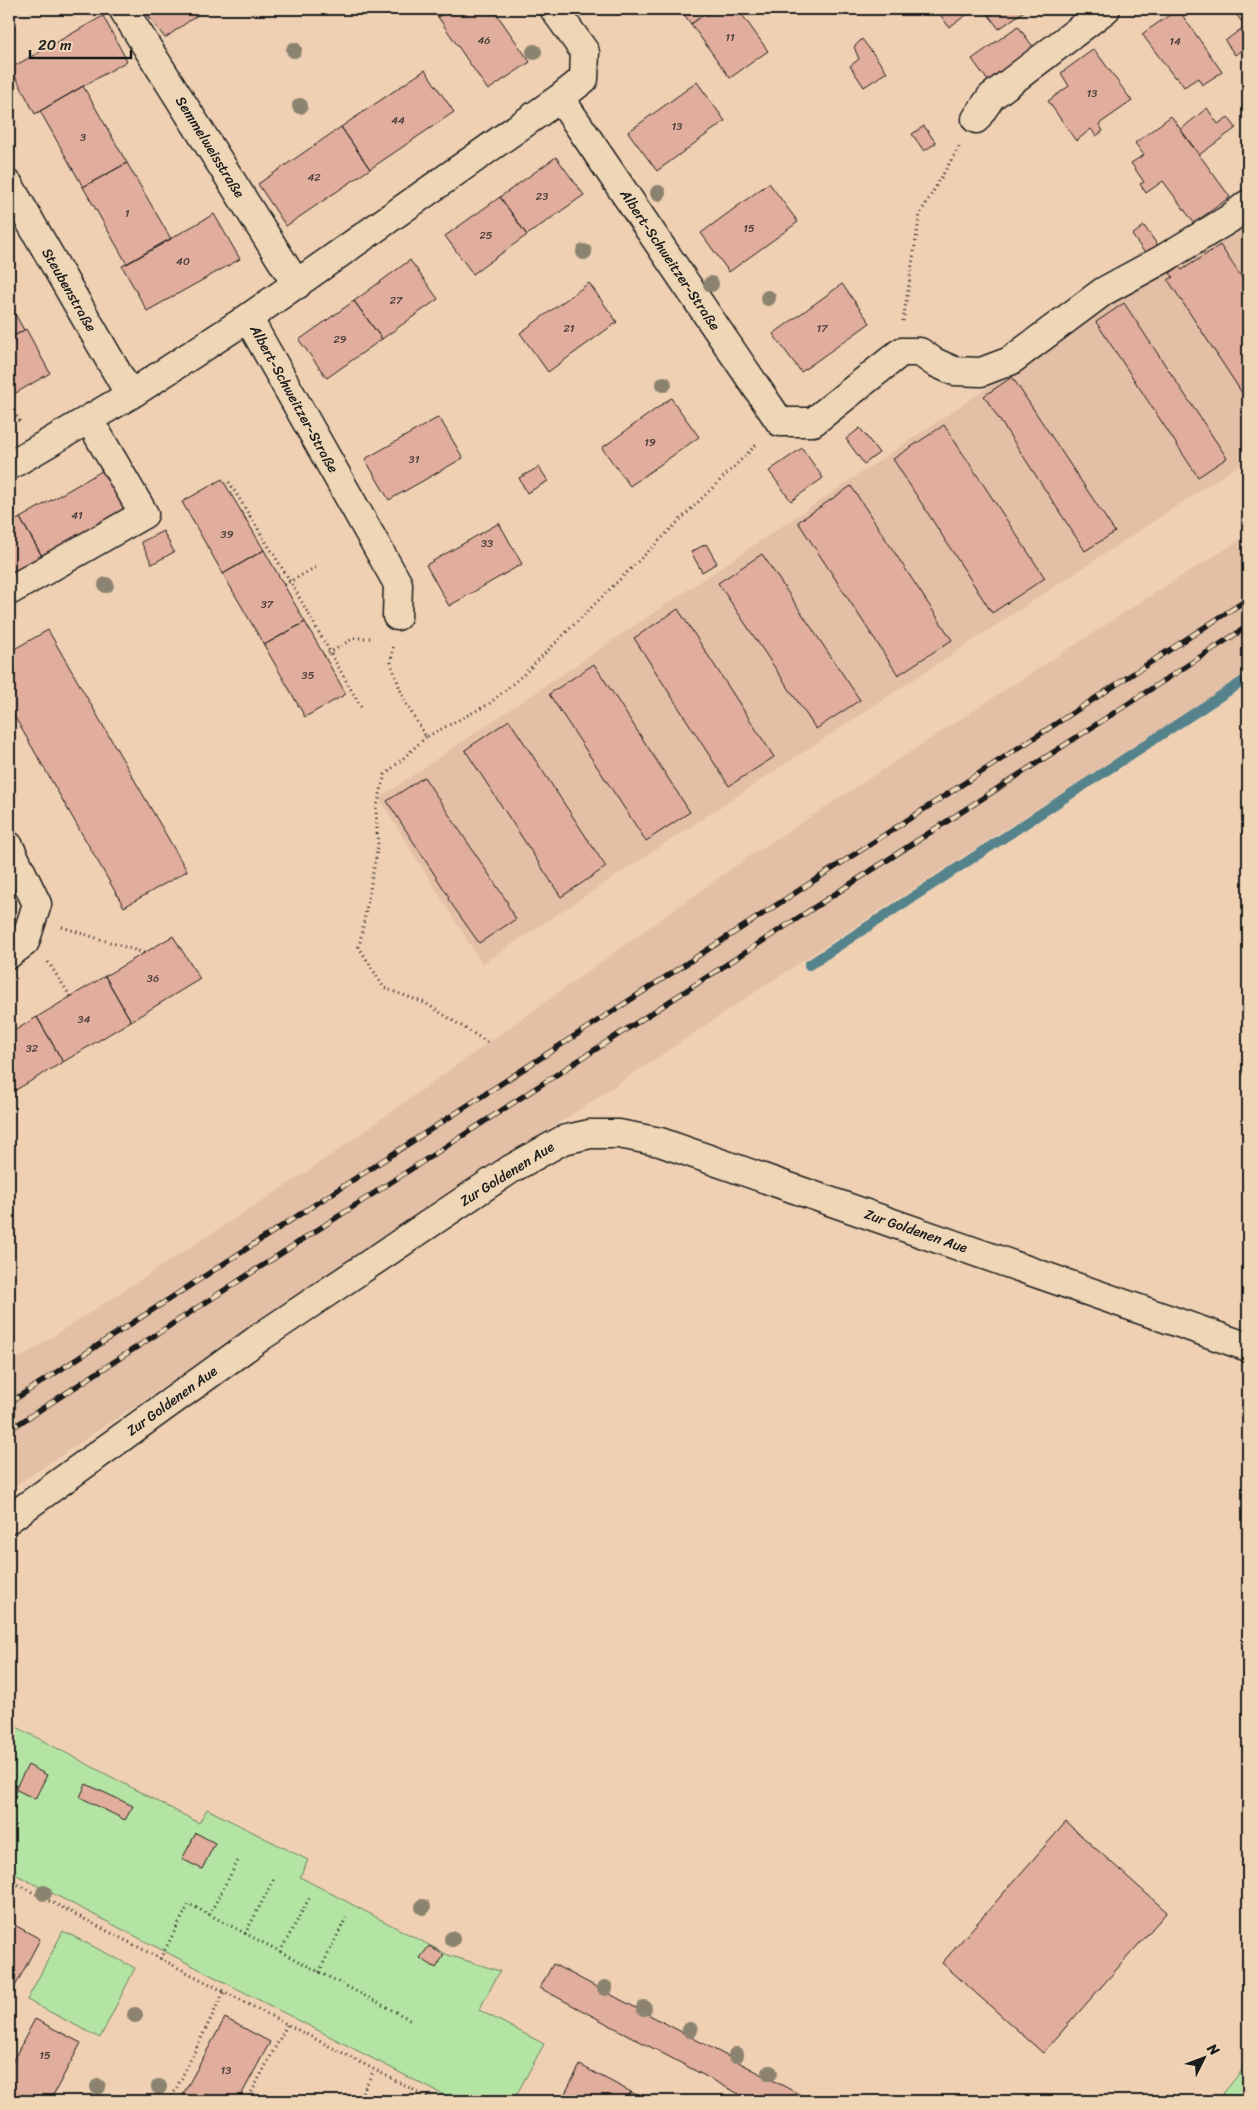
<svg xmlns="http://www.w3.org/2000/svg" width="1257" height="2110" viewBox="0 0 1257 2110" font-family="Sriracha,sans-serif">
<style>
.built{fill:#e3bfa6}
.green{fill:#b4e4a3;stroke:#688060}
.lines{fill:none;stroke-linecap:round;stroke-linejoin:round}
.stream{stroke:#54838c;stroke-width:10}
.building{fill:#e1ad9c;stroke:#1c1c1c}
.minor-casing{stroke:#1c1c1c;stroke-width:31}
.path{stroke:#1c1c1c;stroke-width:3;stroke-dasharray:1 4;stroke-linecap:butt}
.minor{stroke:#eed6b6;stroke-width:28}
.rail-casing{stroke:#1c1c1c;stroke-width:5.5}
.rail{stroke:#eed6b6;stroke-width:4;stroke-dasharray:11;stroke-linecap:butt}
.tree{fill:#8b836f}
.labels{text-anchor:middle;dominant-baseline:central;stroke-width:5;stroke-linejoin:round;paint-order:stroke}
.number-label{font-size:11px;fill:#4d403c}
.street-label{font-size:14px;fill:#1c1c1c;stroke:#eed6b6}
</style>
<rect width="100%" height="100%" fill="#efd0b3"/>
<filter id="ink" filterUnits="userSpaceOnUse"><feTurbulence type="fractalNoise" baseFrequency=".02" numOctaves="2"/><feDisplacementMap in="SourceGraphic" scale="10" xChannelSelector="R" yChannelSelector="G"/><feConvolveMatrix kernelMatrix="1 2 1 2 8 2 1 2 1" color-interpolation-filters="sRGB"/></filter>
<g filter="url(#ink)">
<path class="built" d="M 1248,212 L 1248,459 L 482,964 L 379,798 Z
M 1248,535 L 1248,672 L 808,957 L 9,1490 L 9,1365 L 310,1170 L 744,860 L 1156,592 Z"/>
<path class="green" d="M 9,1723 L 199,1823 L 207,1809 L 308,1860 L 300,1877 L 448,1955 L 500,1971 L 479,2010 L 544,2044 L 513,2101 L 455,2101 L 9,1871 Z
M 63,1931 L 135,1968 L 100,2038 L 27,2000 Z
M 1248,2063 L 1248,2101 L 1217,2101 Z"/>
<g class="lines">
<path class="stream" d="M 809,965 L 1248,678"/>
</g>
<path class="building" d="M 143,9 L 206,9 L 165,38 Z
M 433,9 L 450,9 L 438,17 Z
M 450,9 L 493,9 L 530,62 L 488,90 L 438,17 Z
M 680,9 L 712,9 L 691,24 Z
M 712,9 L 738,9 L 768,51 L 730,78 L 691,24 Z
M 936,9 L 975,9 L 949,27 Z
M 984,9 L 1027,9 L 999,29 Z
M 1178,9 L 1222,72 L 1202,85 L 1198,78 L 1184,87 L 1177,77 L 1175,78 L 1142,34 Z
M 1232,9 L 1248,9 L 1248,45 L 1235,55 L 1225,41 L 1245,26 Z
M 103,16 L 127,61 L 35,114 L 11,68 Z
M 1018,26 L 1034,48 L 988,81 L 972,59 Z
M 862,39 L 887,72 L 864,87 L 850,66 L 859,59 L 854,47 Z
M 1094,49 L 1132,101 L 1099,124 L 1103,131 L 1096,136 L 1091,129 L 1076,141 L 1048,101 L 1069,86 L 1061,73 Z
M 425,70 L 454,112 L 370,169 L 341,127 Z
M 697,82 L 725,121 L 657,171 L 628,132 Z
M 83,86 L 127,163 L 83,187 L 40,111 Z
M 1207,108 L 1218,124 L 1228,117 L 1236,128 L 1199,155 L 1180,130 Z
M 1171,116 L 1230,197 L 1194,223 L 1163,181 L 1146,193 L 1140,184 L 1144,182 L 1131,163 L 1144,155 L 1135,143 Z
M 924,126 L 936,143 L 924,151 L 912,134 Z
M 341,127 L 370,169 L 286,226 L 258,184 Z
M 556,157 L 584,195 L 527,235 L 500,197 Z
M 127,163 L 171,239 L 127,264 L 83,187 Z
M 769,183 L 798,222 L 729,272 L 701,233 Z
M 500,197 L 527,235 L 473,274 L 445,236 Z
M 214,214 L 240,259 L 147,311 L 122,266 Z
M 1144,226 L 1159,247 L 1147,256 L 1132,235 Z
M 1220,245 L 1248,287 L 1248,402 L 1168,280 L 1173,277 L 1170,273 L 1179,267 L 1182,270 Z
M 410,260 L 438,299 L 382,339 L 354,301 Z
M 589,283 L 617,322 L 548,372 L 520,333 Z
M 842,284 L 870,323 L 801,372 L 773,334 Z
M 354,301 L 382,339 L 327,378 L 299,340 Z
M 9,303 L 24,330 L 9,339 Z
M 1124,303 L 1227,458 L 1198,477 L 1096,322 Z
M 26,329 L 50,373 L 9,397 L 9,339 Z
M 1012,377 L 1115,532 L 1085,551 L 984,396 Z
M 671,398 L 699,437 L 630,486 L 602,448 Z
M 439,417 L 463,458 L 389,500 L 365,459 Z
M 944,425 L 1045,578 L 992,613 L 893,459 Z
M 860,428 L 879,453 L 864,464 L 846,439 Z
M 802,448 L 823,478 L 791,501 L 769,471 Z
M 109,467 L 134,512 L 46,563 L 20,518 Z
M 539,467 L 548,481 L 527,493 L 519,478 Z
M 222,479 L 264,550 L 223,574 L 182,502 Z
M 851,486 L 952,640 L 898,675 L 798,522 Z
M 20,518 L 46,563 L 9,583 L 9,524 Z
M 499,523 L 522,564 L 449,606 L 426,565 Z
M 163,531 L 174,552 L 152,564 L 141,542 Z
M 706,544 L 717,563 L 702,572 L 691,552 Z
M 264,550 L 305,622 L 264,645 L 223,574 Z
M 762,554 L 860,700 L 816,729 L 718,583 Z
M 678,609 L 774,757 L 729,786 L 634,638 Z
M 305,622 L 346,694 L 305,717 L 264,645 Z
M 48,630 L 187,871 L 124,907 L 9,707 L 9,652 Z
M 594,664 L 690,812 L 646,841 L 549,694 Z
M 509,720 L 606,867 L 561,897 L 465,750 Z
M 424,777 L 508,903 L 507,904 L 516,919 L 479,943 L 448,899 L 449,897 L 387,801 Z
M 173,936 L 200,979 L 131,1021 L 105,976 Z
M 105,976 L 131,1021 L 63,1062 L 37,1017 Z
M 37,1017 L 63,1062 L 9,1094 L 9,1034 Z
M 28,1765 L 47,1775 L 35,1799 L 15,1789 Z
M 86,1784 L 133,1806 L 125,1820 L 80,1797 Z
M 1066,1822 L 1167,1912 L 1043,2053 L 942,1963 Z
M 196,1833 L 215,1843 L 202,1869 L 182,1859 Z
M 9,1922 L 40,1939 L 10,1996 L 9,1995 Z
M 429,1946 L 444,1955 L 436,1968 L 420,1958 Z
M 553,1964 L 812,2101 L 752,2101 L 540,1988 Z
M 225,2018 L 270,2042 L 238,2101 L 186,2101 L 181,2098 Z
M 35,2019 L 81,2043 L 50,2101 L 18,2101 L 9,2096 L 9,2068 Z
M 580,2065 L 631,2092 L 626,2101 L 561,2101 Z
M 631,2092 L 648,2101 L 626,2101 Z
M 9,2096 L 18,2101 L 9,2101 Z"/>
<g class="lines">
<defs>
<path id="minor" d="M 123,9 L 297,285
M 554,9 L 585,52 L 584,79 L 560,98
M 976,119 L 991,97 L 1106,9
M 9,185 L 130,395
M 248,318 L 398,584 L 397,616
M 9,466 L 130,395 L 248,318 L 560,98 L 780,422 L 813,422 L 901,352 L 920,352 L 934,362 L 954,371 L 981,372 L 1010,361 L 1104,291 L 1163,259 L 1229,219 L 1248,204
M 9,591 L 144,514 L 98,435
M 9,846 L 37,904 L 25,942 L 9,954
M 9,1519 L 262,1336 L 511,1169 L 563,1140 L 590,1134 L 619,1134 L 660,1142 L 1248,1347"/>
</defs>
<use href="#minor" class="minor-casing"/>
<path class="path" d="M 903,321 L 920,214 L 960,145
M 9,403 L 21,424
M 229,482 L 290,581 L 362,709
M 245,519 L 250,516
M 284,585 L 318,566
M 393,647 L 391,663 L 404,700 L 426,737 L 489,704 L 523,675 L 758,443
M 324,656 L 354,638 L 374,638
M 426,737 L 385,775 L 376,810 L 378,846 L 359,947 L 384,988 L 425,1003 L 487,1042
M 62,927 L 144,953
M 48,962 L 71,997
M 9,1880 L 435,2101
M 209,1915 L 239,1859
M 245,1934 L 275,1877
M 280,1952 L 311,1895
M 160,1959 L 189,1904 L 411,2020
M 319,1972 L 346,1918
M 170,2101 L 224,1992
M 247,2101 L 287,2025
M 358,2101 L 374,2070"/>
<use href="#minor" class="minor"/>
<defs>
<path id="rail" d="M 9,1403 L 1248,599
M 9,1430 L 1248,626"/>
</defs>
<use href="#rail" class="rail-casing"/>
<use href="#rail" class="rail"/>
</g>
<g class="tree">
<circle cx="294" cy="50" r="8"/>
<circle cx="534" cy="52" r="8"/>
<circle cx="300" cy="106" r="8"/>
<circle cx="658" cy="193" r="8"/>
<circle cx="584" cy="252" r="8"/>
<circle cx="711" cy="284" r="8"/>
<circle cx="768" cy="298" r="8"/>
<circle cx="664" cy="384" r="8"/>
<circle cx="106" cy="585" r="8"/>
<circle cx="44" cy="1893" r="8"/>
<circle cx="423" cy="1907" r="8"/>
<circle cx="452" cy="1939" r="8"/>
<circle cx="605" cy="1988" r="8"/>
<circle cx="644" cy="2008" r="8"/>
<circle cx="135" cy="2015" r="8"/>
<circle cx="690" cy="2030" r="8"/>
<circle cx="736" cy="2055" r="8"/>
<circle cx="770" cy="2073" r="8"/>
<circle cx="98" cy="2087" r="8"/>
<circle cx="159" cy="2087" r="8"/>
</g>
</g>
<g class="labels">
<g class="number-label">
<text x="730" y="37">11</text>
<text x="484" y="40">46</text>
<text x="1175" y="41">14</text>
<text x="1092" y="93">13</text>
<text x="398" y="120">44</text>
<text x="677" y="126">13</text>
<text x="83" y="137">3</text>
<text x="314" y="177">42</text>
<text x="542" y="196">23</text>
<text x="127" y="213">1</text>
<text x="749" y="228">15</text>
<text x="486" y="235">25</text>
<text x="183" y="261">40</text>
<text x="396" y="300">27</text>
<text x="569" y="328">21</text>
<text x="822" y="328">17</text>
<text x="340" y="339">29</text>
<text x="650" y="442">19</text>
<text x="414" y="459">31</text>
<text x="77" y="515">41</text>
<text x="227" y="534">39</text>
<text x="487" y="543">33</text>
<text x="267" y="604">37</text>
<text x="308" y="675">35</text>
<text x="153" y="978">36</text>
<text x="84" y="1019">34</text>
<text x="32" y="1048">32</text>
<text x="45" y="2055">15</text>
<text x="226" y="2070">13</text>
</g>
<g class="street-label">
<text transform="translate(210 147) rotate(58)">Semmelweisstraße</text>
<text transform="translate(670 260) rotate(56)">Albert-Schweitzer-Straße</text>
<text transform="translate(69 290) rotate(60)">Steubenstraße</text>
<text transform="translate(294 399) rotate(61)">Albert-Schweitzer-Straße</text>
<text transform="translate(507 1174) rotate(-32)">Zur Goldenen Aue</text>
<text transform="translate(916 1231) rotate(19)">Zur Goldenen Aue</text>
<text transform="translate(172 1401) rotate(-36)">Zur Goldenen Aue</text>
</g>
</g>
<rect width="1257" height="2110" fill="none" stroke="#eed6b6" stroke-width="30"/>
<rect x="15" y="15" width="1227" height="2080" fill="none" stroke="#1c1c1c" stroke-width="2" filter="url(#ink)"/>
<g transform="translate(1204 2058) rotate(48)" stroke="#eed6b6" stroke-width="4" paint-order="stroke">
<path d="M0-4L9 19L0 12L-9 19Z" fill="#1c1c1c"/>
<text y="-8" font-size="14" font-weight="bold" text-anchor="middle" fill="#1c1c1c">N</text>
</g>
<path d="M30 50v8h101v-8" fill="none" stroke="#1c1c1c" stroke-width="2.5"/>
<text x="38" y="50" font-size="15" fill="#1c1c1c" stroke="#eed6b6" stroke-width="4" paint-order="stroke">20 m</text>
</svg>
